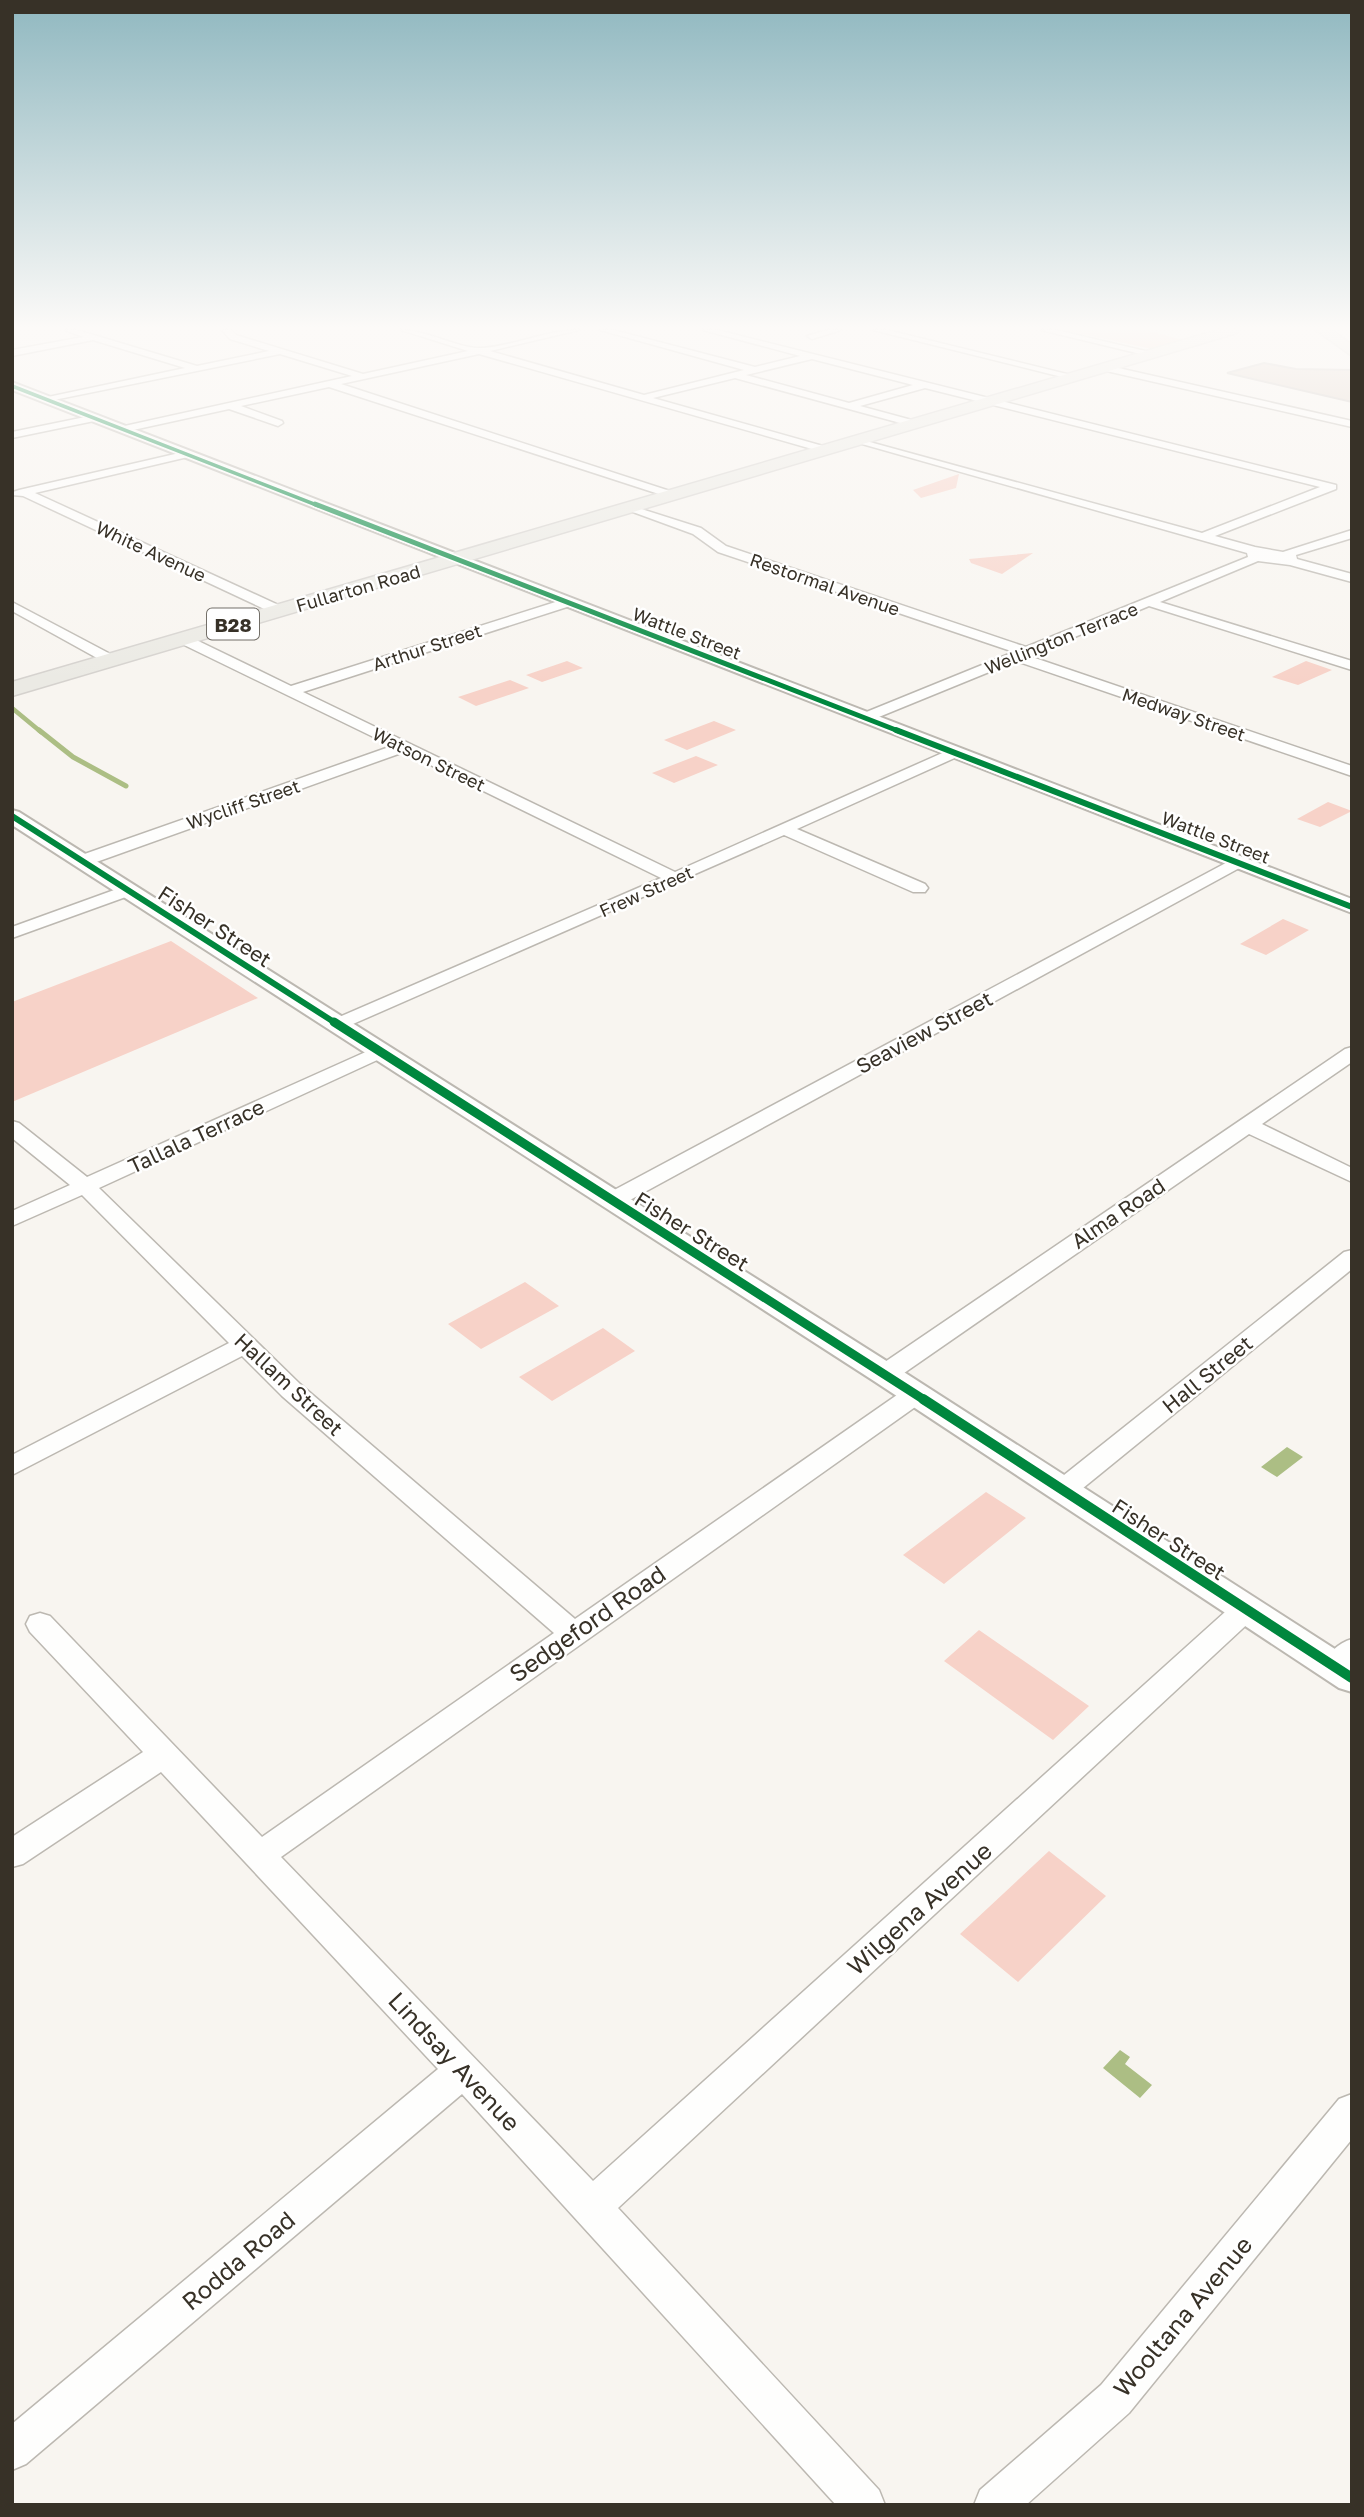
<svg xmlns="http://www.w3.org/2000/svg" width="1364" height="2517" viewBox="0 0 1364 2517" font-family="'Golos Text',sans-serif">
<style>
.green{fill:#f7d2c8}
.water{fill:#acbe84}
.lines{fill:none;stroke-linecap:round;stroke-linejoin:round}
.stream-far1{stroke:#acbe84;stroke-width:4.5}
.stream{stroke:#acbe84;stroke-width:5}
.building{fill:#dbccc0;stroke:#c1bbb6;stroke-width:2}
.minor-casing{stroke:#bcb8b1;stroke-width:3}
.tertiary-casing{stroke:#bcb8b1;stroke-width:4}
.primary-casing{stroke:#d5d2ce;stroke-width:3}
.trunk-casing{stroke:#d5d2ce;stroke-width:3}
.minor{fill:#fefefd;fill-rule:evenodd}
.tertiary{fill:#fefefd;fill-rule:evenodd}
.primary{fill:#ebeae4;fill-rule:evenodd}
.trunk{fill:#e5e4dc;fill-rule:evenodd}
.cycleway-far4-casing{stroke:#fff;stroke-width:5}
.cycleway-far3-casing{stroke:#fff;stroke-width:8}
.cycleway-far2-casing{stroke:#fff;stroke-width:10}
.cycleway-far1-casing{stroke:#fff;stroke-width:13}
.cycleway-casing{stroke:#fff;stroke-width:15}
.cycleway-far4{stroke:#00873e;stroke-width:3.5}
.cycleway-far3{stroke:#00873e;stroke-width:5}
.cycleway-far2{stroke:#00873e;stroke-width:6}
.cycleway-far1{stroke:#00873e;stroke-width:9}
.cycleway{stroke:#00873e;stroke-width:10}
.labels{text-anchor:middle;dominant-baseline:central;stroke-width:5;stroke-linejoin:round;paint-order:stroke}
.far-street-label{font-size:18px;fill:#373127;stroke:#fff}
.shield{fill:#fff;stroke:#736f68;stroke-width:2}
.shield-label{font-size:19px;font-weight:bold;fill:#373127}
.street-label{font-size:21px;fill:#373127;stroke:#fff}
.near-street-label{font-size:24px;fill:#373127;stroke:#fff}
</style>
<rect width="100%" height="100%" fill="#f8f5f0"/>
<path class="green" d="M 1063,330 L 1146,330 L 1183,340 L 1152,349 Z
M 959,474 L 956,488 L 921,498 L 913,490 Z
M 1033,553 L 1002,574 L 971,563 L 969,559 Z
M 567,661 L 583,668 L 542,682 L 526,675 Z
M 1306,661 L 1332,670 L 1298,685 L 1272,677 Z
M 510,680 L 529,688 L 476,706 L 458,697 Z
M 714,721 L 736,730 L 687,750 L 664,740 Z
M 696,756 L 718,765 L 674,783 L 652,773 Z
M 1328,802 L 1352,811 L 1320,827 L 1297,819 Z
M 1283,919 L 1309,930 L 1266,955 L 1240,944 Z
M 171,941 L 258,998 L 12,1102 L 12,1002 Z
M 525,1282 L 559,1306 L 481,1349 L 448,1324 Z
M 603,1328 L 635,1351 L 552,1401 L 519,1377 Z
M 986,1492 L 1026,1518 L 944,1584 L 903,1555 Z
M 979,1630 L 1089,1706 L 1053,1740 L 944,1661 Z
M 1049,1851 L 1106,1896 L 1018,1982 L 960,1934 Z"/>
<path class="water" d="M 1287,1447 L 1303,1457 L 1277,1477 L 1261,1467 Z
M 1120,2050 L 1130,2057 L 1125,2064 L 1152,2085 L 1140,2098 L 1103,2068 Z"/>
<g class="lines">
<path class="stream-far1" d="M 12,708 L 41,732"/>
<path class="stream" d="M 39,730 L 73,757 L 126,786"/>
</g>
<path class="building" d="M 1264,363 L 1296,369 L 1352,370 L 1352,402 L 1227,373 Z"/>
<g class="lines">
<defs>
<path id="minor" d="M 65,330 L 77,330 L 197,366 L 269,351 L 230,339 L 222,330 L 231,330 L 236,335 L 363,374 L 468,351 L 401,330 C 427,330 459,349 481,348 C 515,346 546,330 579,330 L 490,351 L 644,395 L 744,370 L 600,330 L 613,330 L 755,367 L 800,356 L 703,330 L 717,330 L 1336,485 L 1336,489 L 1215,536 L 1255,547 L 1283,552 L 1352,530 L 1352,538 L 1296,555 L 1297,559 L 1352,574 L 1352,582 L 1290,565 L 1258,561 L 1160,602 L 1352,661 L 1352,670 L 1149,606 L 1029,656 L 1352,766 L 1352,776 L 1016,661 L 869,721 L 859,721 L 857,718 L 859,715 L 1014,652 L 718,552 L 693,534 L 622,508 L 632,506 L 701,528 L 726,546 L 1026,647 L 1248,557 L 1247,553 L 855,442 L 855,438 L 1202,533 L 1320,487 L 925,388 L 860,406 L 919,422 L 919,426 L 915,427 L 735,378 L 653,398 L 830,448 L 830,452 L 826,453 L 479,354 L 341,384 L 676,493 L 676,497 L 668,497 L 329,387 L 241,406 L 282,421 L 283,423 L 278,426 L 229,409 L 124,432 L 120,431 L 120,427 L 352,376 L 280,354 L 44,402 L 43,400 L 48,397 L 185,368 L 93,340 L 12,356 L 12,350 L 83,337 ZM 812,359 L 913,385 L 849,403 L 746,375 Z
M 827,330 L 841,330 L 812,339 L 807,336 Z
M 873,330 L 887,330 L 1079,377 L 1074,380 Z
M 1041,330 L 1056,330 L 1158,354 L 1153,357 Z
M 1105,365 L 1352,421 L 1352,427 L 1102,370 L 1100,368 Z
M 95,415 L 99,416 L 99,420 L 12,438 L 12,432 Z
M 188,451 L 193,454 L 192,456 L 35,493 L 285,608 L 285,614 L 275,614 L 23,496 L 12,495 L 13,492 L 19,490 Z
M 565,599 L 571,603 L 570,606 L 303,692 L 675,872 L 949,750 L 959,750 L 962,753 L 959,756 L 797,829 L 925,884 L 928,888 L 925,892 L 913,892 L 784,835 L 337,1031 L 330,1029 L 327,1025 L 330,1021 L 661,878 L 404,752 L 88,865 L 82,866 L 74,861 L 76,857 L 392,746 L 178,642 L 178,636 L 188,636 L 291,686 Z
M 12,602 L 116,657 L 118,660 L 116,663 L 106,663 L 12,611 Z
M 1237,857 L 1245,862 L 1243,866 L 619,1206 L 603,1206 L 600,1201 L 603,1196 Z
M 128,885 L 137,890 L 134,894 L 12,938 L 12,927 Z
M 379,1046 L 389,1052 L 386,1056 L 99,1188 L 300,1384 L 575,1619 L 907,1388 L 916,1386 L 925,1388 L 928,1394 L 925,1400 L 281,1857 L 593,2181 L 1235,1603 L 1245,1599 L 1255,1603 L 1259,1610 L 1255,1617 L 618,2208 L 879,2490 L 885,2505 L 836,2505 L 462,2094 L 26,2464 L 12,2470 L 12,2424 L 438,2069 L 161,1772 L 23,1864 L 12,1867 L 12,1837 L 143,1752 L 30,1632 L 26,1624 L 30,1616 L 40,1613 L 50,1616 L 262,1837 L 554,1633 L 282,1396 L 242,1356 L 12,1475 L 12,1455 L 229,1343 L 82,1195 L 12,1226 L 12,1211 L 70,1185 L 12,1138 L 12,1121 L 19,1123 L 87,1177 Z
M 1352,1047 L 1352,1062 L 1262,1124 L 1352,1168 L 1352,1182 L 1249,1134 L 894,1380 L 885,1382 L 876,1380 L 873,1374 L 876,1368 L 1345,1049 Z
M 1352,1250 L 1352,1269 L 1072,1497 L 1063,1499 L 1054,1497 L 1050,1490 L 1054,1483 L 1344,1252 Z
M 1352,1639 L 1352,1668 C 1343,1677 1337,1679 1325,1675 L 1321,1667 C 1327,1654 1338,1643 1352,1639 Z
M 1352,2094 L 1352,2139 L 1129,2413 L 1026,2505 L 974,2505 L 980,2490 L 1101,2385 L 1339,2099 Z"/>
<path id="tertiary" d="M 12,382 L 1352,899 L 1352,913 L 12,390 Z
M 12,810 L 19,812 L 896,1367 L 1352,1660 L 1352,1692 L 1339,1688 L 874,1381 L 12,825 Z"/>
<path id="primary" d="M 1218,330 L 1239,330 L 1237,333 L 12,696 L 12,682 Z"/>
<path id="trunk" d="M 1316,330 L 1332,330 L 1352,345 L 1352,356 Z"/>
</defs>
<use href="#minor" class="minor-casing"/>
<use href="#tertiary" class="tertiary-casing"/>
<use href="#primary" class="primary-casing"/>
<use href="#trunk" class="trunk-casing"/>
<use href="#minor" class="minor"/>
<use href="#tertiary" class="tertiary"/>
<use href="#primary" class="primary"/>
<use href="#trunk" class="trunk"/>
<defs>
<path id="cycleway-far4" d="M 12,386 L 319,506"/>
<path id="cycleway-far3" d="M 315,504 L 901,732"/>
<path id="cycleway-far2" d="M 896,730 L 1352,907
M 12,816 L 337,1024"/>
<path id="cycleway-far1" d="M 334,1022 L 926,1401"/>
<path id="cycleway" d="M 923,1399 L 1352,1678"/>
</defs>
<use href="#cycleway-far4" class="cycleway-far4-casing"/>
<use href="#cycleway-far3" class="cycleway-far3-casing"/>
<use href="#cycleway-far2" class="cycleway-far2-casing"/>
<use href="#cycleway-far1" class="cycleway-far1-casing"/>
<use href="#cycleway" class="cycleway-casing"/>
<use href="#cycleway-far4" class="cycleway-far4"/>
<use href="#cycleway-far3" class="cycleway-far3"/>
<use href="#cycleway-far2" class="cycleway-far2"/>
<use href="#cycleway-far1" class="cycleway-far1"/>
<use href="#cycleway" class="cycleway"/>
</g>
<linearGradient id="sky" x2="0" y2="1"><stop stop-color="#90b8c0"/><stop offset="0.48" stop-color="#fcfaf8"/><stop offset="1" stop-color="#fcfaf8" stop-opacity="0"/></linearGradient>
<rect width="1364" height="682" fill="url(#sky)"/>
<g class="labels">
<g class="far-street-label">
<text transform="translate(151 551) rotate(25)">White Avenue</text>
<text transform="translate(825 584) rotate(19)">Restormal Avenue</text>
<text transform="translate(358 588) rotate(-16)">Fullarton Road</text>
<text transform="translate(687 633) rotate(21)">Wattle Street</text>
<text transform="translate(1061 638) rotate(-22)">Wellington Terrace</text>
<text transform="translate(427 647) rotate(-18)">Arthur Street</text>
<text transform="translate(1184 714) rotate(19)">Medway Street</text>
<text transform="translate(429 759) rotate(26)">Watson Street</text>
<text transform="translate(243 804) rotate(-19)">Wycliff Street</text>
<text transform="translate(1216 837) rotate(21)">Wattle Street</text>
<text transform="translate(646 891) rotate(-24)">Frew Street</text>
</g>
<rect class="shield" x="207" y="608.5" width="52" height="31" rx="5"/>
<g class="shield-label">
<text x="233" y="624">B28</text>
</g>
<g class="street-label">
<text transform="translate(215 926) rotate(33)">Fisher Street</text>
<text transform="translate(924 1032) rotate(-28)">Seaview Street</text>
<text transform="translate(196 1136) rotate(-25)">Tallala Terrace</text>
<text transform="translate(1118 1213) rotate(-34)">Alma Road</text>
<text transform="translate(692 1231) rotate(32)">Fisher Street</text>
<text transform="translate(1207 1374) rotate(-39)">Hall Street</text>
<text transform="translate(289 1384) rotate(43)">Hallam Street</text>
<text transform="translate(1169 1539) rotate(33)">Fisher Street</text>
</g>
<g class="near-street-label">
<text transform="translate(587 1623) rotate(-35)">Sedgeford Road</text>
<text transform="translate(919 1908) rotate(-42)">Wilgena Avenue</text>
<text transform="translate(455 2061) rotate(47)">Lindsay Avenue</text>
<text transform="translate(238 2260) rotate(-40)">Rodda Road</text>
<text transform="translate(1182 2316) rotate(-50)">Wooltana Avenue</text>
</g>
</g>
<rect width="1364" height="2517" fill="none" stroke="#373127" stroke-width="28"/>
</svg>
